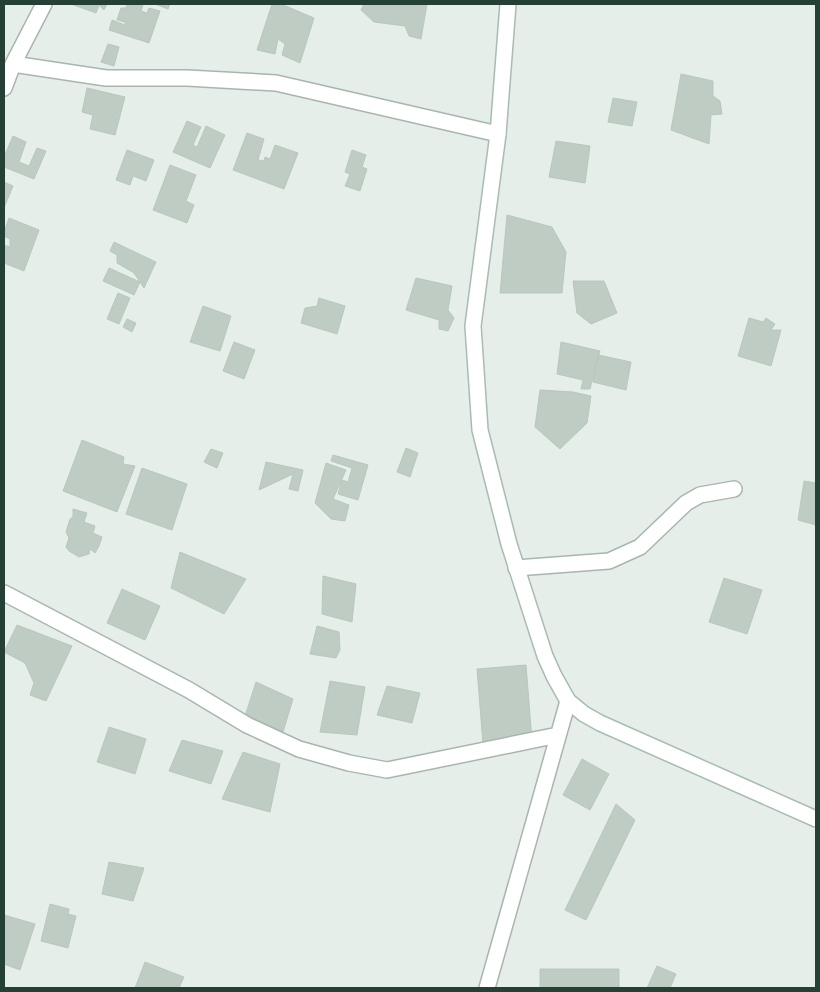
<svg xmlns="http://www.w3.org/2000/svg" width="820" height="992" viewBox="0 0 820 992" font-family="Overpass,sans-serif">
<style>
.building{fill:#beccc4;stroke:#b8c8be}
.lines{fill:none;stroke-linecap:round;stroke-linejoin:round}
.street-casing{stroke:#a8b6af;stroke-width:18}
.secondary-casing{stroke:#a7bdb1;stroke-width:18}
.street{stroke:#fff;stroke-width:15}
.secondary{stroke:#fff;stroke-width:15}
</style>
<rect width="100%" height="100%" fill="#e6eee9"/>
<path class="building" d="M 71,4 L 107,4 L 104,10 L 99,5 L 96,13 Z
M 127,4 L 138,4 L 143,5 L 141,11 L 147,13 L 149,8 L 160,11 L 149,43 L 109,30 L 112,20 L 125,25 L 125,22 L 117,20 L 121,8 L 126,8 Z
M 155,4 L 170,4 L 168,9 Z
M 272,4 L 281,4 L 314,18 L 300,63 L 282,55 L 285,44 L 278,39 L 275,54 L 257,50 Z
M 364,4 L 427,4 L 421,39 L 409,36 L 405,26 L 374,22 L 361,10 Z
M 108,44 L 119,47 L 114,66 L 101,62 Z
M 681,74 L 713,81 L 713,96 L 720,101 L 722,114 L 711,115 L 709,144 L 671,130 Z
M 87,88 L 125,97 L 115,135 L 90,129 L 93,115 L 82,112 Z
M 613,98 L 637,102 L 632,126 L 608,122 Z
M 187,121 L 201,127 L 193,145 L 197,147 L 206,126 L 225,135 L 210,168 L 173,152 Z
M 247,133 L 264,139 L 258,160 L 264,161 L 265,157 L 270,159 L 275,145 L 298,153 L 284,189 L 233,170 Z
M 13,136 L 26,142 L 19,162 L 29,166 L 37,148 L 46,151 L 34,179 L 4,167 L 4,157 Z
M 556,141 L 590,146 L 585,183 L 549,177 Z
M 127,150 L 154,160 L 146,181 L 133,176 L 130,185 L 116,180 Z
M 352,150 L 366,155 L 362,167 L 367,169 L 360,191 L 345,186 L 350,174 L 345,172 Z
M 170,165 L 196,175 L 186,201 L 194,205 L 187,223 L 153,210 Z
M 4,182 L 13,186 L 4,208 Z
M 507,215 L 552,227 L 566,252 L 562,293 L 500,293 Z
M 9,218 L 39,230 L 24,271 L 4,263 L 4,245 L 10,247 L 10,239 L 4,236 L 4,232 Z
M 114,242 L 156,262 L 144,288 L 134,273 L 117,263 L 117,255 L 110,251 Z
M 109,268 L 140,282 L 134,295 L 103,281 Z
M 416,278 L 452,286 L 448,310 L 454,318 L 448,331 L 439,329 L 439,320 L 406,310 Z
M 573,281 L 604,281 L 617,313 L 591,324 L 577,313 Z
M 118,293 L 130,298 L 119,324 L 107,319 Z
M 319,298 L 345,306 L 337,334 L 301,323 L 305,308 L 317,306 Z
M 203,306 L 231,316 L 220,351 L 190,342 Z
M 749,318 L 763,322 L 766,318 L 775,324 L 771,330 L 781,330 L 771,366 L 738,356 Z
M 127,319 L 136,323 L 132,332 L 123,327 Z
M 234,342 L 255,350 L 244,379 L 223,371 Z
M 561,342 L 600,351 L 590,389 L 581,389 L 583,380 L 557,374 Z
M 598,355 L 631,362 L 626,390 L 593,382 Z
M 540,390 L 573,392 L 591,396 L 587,423 L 560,449 L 535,427 Z
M 82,440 L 124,457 L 123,464 L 135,466 L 117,512 L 63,491 Z
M 406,448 L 418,453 L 410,477 L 397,472 Z
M 211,449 L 223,453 L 217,468 L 204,462 Z
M 333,455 L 368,465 L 358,500 L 338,494 L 342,480 L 348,482 L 352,468 L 331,461 Z
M 266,462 L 303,470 L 298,491 L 289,489 L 293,474 L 259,490 Z
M 326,463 L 346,470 L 333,499 L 349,505 L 345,521 L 331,519 L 315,503 Z
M 142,468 L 187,484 L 172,530 L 126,514 Z
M 804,481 L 816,483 L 816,525 L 798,520 Z
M 73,509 L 87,513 L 84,522 L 95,526 L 93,533 L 102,537 L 99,546 L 95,553 L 90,549 L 89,554 L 79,557 L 69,551 L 66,547 L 69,538 L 66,532 L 70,519 L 73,517 Z
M 180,552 L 246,579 L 224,614 L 171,588 Z
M 323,576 L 356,584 L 352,622 L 322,614 Z
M 724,578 L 762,590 L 747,634 L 709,622 Z
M 122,589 L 160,606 L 145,640 L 107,623 Z
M 17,625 L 72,646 L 46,701 L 30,695 L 34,683 L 25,663 L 4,652 Z
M 317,626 L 339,632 L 340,650 L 336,658 L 310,654 Z
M 526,665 L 532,740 L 483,744 L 477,669 Z
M 330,681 L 365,687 L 357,735 L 320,732 Z
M 256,682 L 293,699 L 283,732 L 245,716 Z
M 387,686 L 420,693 L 412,723 L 377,715 Z
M 109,727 L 146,739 L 135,774 L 97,762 Z
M 182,740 L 223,751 L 211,784 L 169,771 Z
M 243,752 L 280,764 L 270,812 L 222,799 Z
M 582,759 L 609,774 L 590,810 L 563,795 Z
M 616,804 L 635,820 L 586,920 L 565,910 Z
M 109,862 L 144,868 L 133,901 L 102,894 Z
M 50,904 L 69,909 L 68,914 L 76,916 L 68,948 L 41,941 Z
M 4,915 L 35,924 L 20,970 L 4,964 Z
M 145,962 L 184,977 L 179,988 L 135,988 Z
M 657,966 L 676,974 L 670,988 L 647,988 Z
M 540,969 L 619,969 L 619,988 L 540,988 Z"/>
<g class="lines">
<defs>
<path id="street" d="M 13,64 L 106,78 L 187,78 L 276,83 L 498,134
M 4,88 L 13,64 L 44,4
M 516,568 L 609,561 L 640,547 L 686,503 L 700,495 L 734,489
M 4,593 L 189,690 L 247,725 L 299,749 L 349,763 L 387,770 L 558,735
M 487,988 L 568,701"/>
<path id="secondary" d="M 508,4 L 498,134 L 473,326 L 480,430 L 509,544 L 545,656 L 554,676 L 568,701 L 584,714 L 600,723 L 816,819"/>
</defs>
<use href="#street" class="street-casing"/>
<use href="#secondary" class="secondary-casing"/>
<use href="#street" class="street"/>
<use href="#secondary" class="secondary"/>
</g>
<rect width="820" height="992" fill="none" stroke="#254034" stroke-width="10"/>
</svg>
